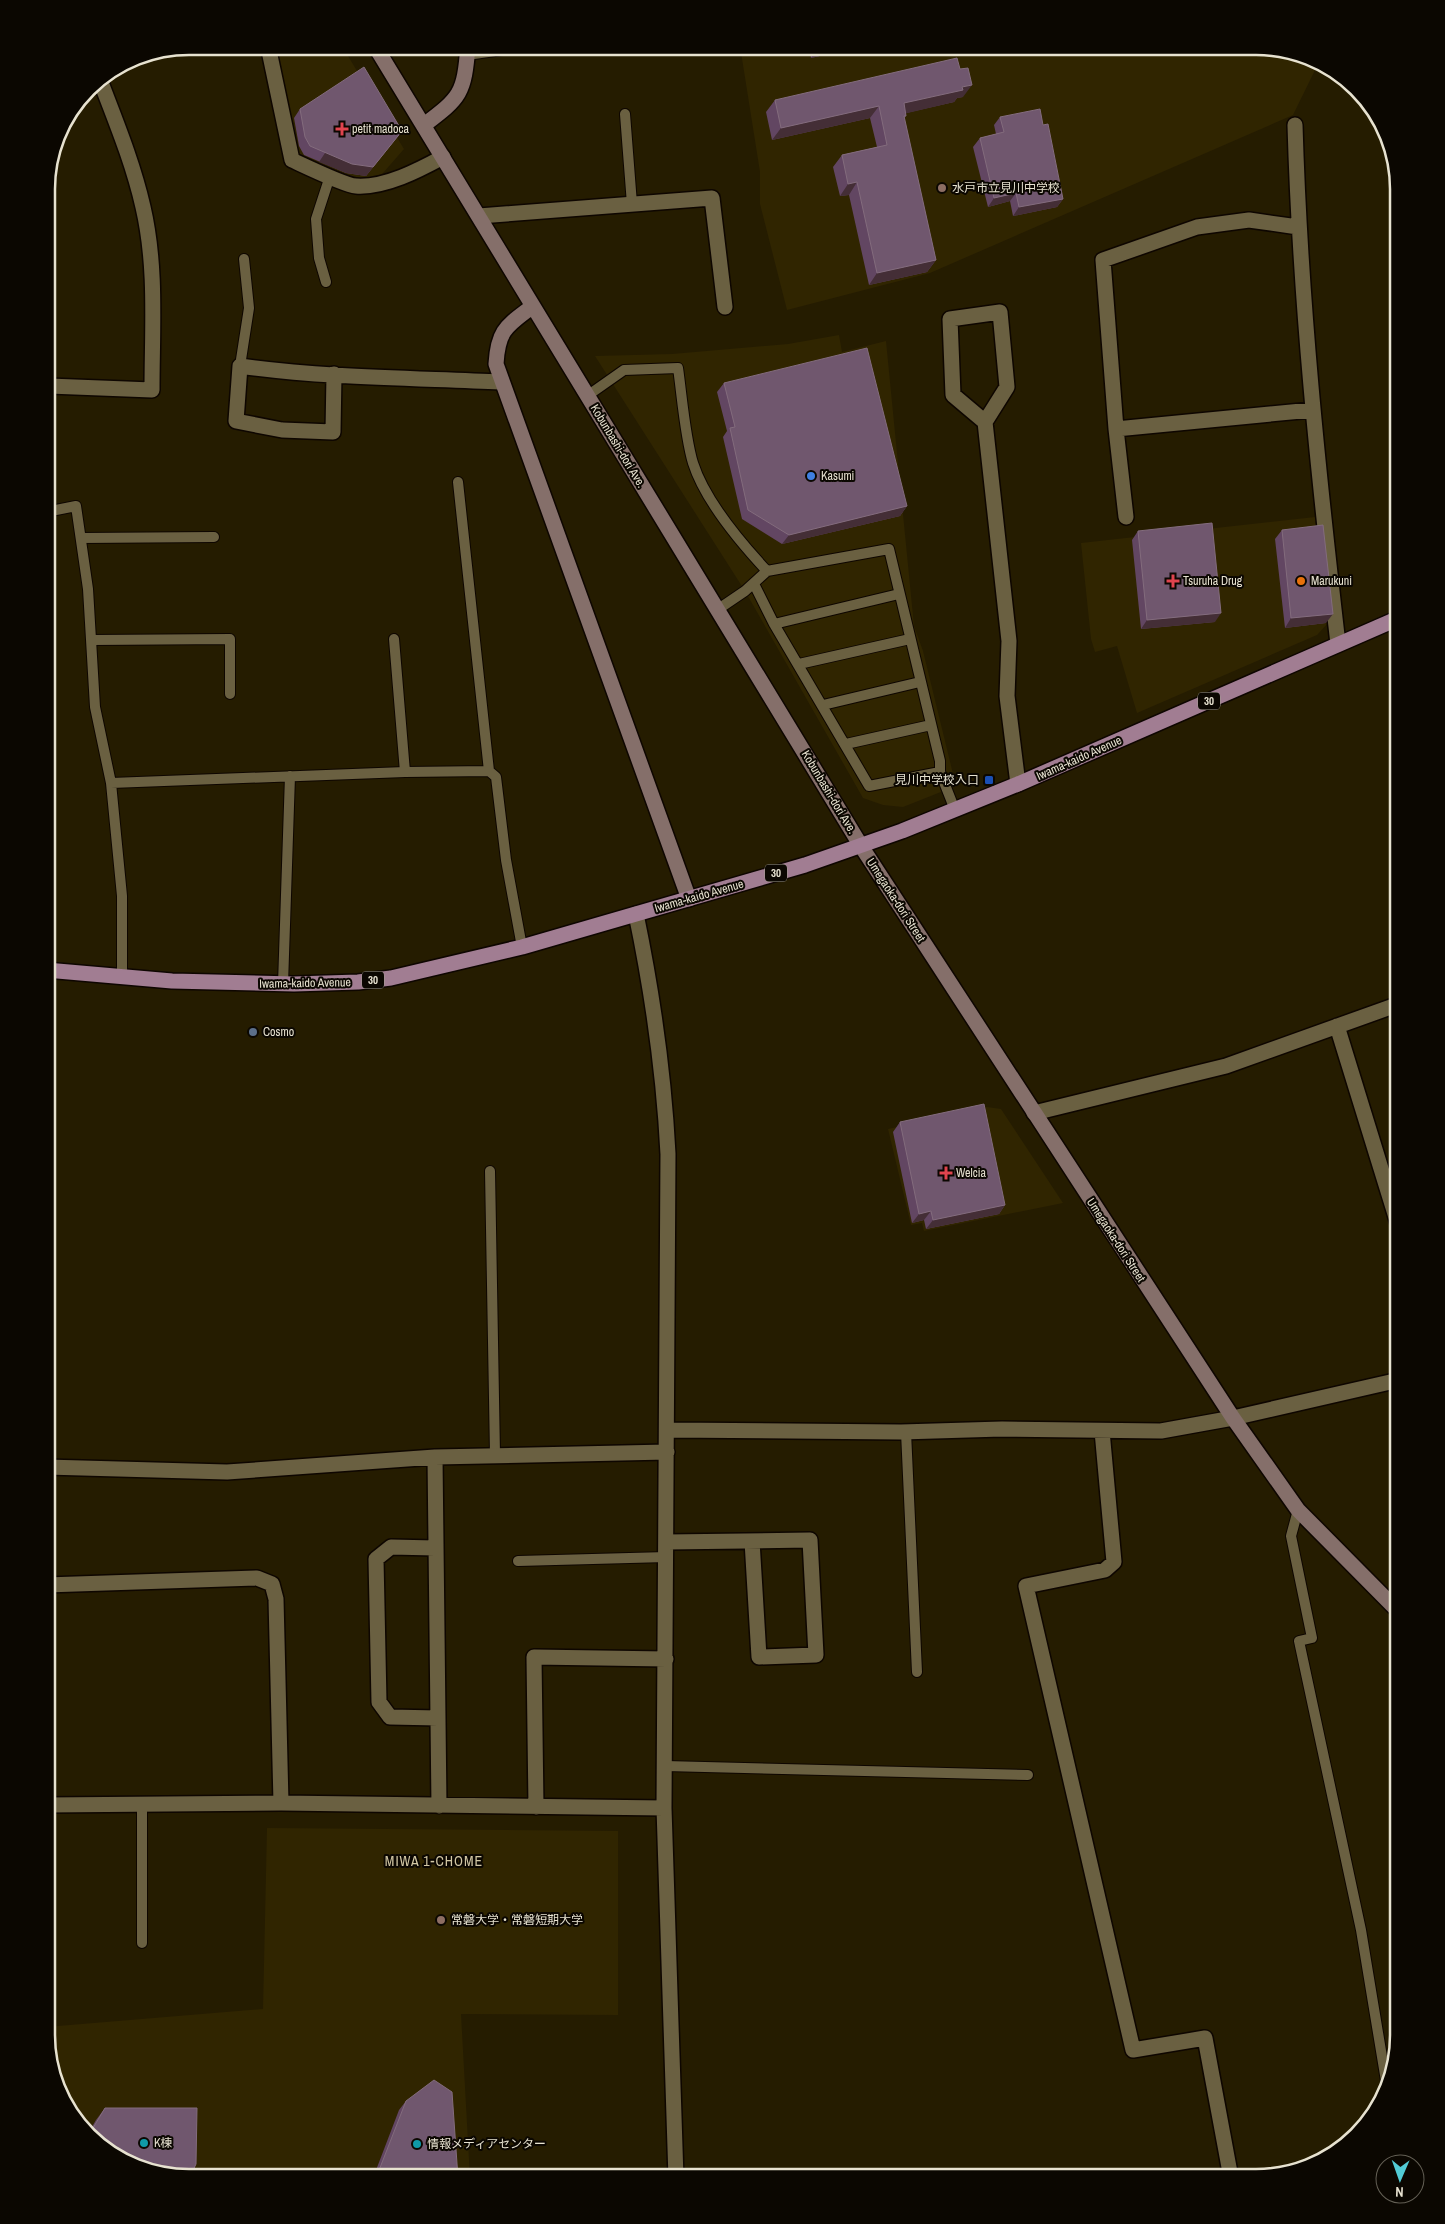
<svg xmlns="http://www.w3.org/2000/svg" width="1445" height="2224" viewBox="0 0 1445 2224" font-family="'Archivo Narrow','Noto Sans JP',sans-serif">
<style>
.built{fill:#302500}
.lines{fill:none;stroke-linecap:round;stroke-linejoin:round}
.lane-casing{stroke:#0e0600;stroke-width:12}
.street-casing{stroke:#0e0600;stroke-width:18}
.secondary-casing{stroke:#0e0600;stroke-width:18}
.primary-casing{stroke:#0e0600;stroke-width:18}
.lane{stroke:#6a6041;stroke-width:10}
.street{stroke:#6a6041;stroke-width:15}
.secondary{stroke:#856f6a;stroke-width:15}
.primary{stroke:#a17d92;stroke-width:15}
.wall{fill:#624662}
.shaded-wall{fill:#442e36}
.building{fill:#70576e;stroke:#836c7d}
.health-dot{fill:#e0444e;stroke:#0b0701;stroke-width:2}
.education-dot{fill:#8d6e63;stroke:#0b0701;stroke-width:2}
.shop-dot{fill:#3f7fe0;stroke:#0b0701;stroke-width:2}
.food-dot{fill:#e8710a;stroke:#0b0701;stroke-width:2}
.transit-dot{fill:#1a4fb4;stroke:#0b0701;stroke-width:2}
.service-dot{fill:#5c6f8a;stroke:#0b0701;stroke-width:2}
.culture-dot{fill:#0f9aa8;stroke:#0b0701;stroke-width:2}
.labels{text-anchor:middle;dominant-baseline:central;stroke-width:4;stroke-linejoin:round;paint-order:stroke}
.shield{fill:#0b0701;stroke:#a5a092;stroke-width:1}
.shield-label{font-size:11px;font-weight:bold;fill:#e7e2d0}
.poi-label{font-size:12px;fill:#e7e2d0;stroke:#0b0701;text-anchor:start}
.street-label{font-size:12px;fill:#e7e2d0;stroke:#0b0701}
.neighbourhood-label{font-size:14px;letter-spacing:1px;fill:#d3c8a5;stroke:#0b0701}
.rim{fill:none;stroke:#e7e2d0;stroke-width:2.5}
</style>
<rect width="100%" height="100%" fill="#251c00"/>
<path class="built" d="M 272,46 L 342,46 L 404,149 L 376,181 L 368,182 L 322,170 L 298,159 Z
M 740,46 L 1266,47 L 1318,64 L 1293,115 L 930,273 L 787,310 L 760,204 L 760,172 Z
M 839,335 L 842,352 L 886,341 L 914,626 L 923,651 L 956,786 L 903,807 L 883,805 L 863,798 L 745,591 L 595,356 L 672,354 L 788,344 Z
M 1315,517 L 1328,623 L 1317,635 L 1137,713 L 1117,646 L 1095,652 L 1091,639 L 1081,543 Z
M 987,1107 L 1001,1109 L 1063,1203 L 924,1231 L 922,1223 L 911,1225 L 888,1129 Z
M 267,1828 L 618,1831 L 618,2015 L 461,2014 L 470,2178 L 179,2177 L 110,2154 L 65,2106 L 46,2036 L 46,2027 L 263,2009 Z"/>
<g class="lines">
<defs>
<path id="lane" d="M 467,55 L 530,46
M 625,114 L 632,204
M 326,282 L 319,258 L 316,219 L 330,176
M 240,366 L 249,308 L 244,259
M 587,396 L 624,370 L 678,368 C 682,396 685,437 693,463 C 705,501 740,542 767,571
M 458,482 L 489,771 L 496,777 L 506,860 L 522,947
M 46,512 L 76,506 L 88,589 L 95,707 L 111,783 L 122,896 L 122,978
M 81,538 L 214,537
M 754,584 L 774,624 L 869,786 L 940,772
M 717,610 L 745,591 L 767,571 L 889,549 L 940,761 L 940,772 L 955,810
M 774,624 L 899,594
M 92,640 L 230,639 L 230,694
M 799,664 L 910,639
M 823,705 L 920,682
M 846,744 L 931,725
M 405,772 L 489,771
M 111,783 L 405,772 L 394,639
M 283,984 L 290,776
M 490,1171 L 495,1455
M 906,1432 L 917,1672
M 1298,1510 L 1291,1536 L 1312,1638 L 1299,1641 L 1361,1930 L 1386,2081
M 518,1561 L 667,1557
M 665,1766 L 1028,1775
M 142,1943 L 142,1804"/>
<path id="street" d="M 268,46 L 292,160 C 305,166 344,185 356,186 C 385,188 419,170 443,157
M 1295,125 C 1300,299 1318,471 1338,644
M 479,216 L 712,198 L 725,307
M 334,374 L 333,432 L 282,430 L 236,421 L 240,366 C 326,378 414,378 501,382
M 47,388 L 49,386 L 152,390 C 152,329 157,267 143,207 C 133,163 116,122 100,80
M 985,422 L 953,395 L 950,319 L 1000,312 L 1007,387 L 985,422 L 1009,641 L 1007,696 L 1018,784
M 1116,429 L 1312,410
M 1126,517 L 1116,429 L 1103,260 L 1197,227 L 1249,220 L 1298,227
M 636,914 C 652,991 664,1076 668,1154 L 664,1808 L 676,2178
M 1337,1026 L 1399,1227
M 1034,1113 L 1226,1066 L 1399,1004
M 668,1430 L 901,1432 L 1002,1429 L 1161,1431 L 1233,1418 L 1399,1380
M 1102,1431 L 1114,1562 L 1105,1570 L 1026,1586 L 1133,2050 L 1205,2038 L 1231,2178
M 435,1457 L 439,1806
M 46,1467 L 227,1472 L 435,1457 L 667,1452
M 667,1542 L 810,1540 L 816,1655 L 759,1657 L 752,1541
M 435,1548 L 391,1547 L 376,1559 L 379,1702 L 390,1717 L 438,1718
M 46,1585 L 257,1578 L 272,1584 L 276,1599 L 281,1803
M 46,1805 L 281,1803 L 664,1808
M 536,1807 L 534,1657 L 666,1659"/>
<path id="secondary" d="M 375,46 L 861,846 L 1233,1418 L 1298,1510 L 1399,1612
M 424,125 C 461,97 464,94 468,46
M 533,306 C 507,326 498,329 496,364 L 689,899"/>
<path id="primary" d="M 46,970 L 172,981 L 294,984 L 358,982 L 391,978 L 522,947 L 805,865 L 902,831 L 1018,784 L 1399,618"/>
</defs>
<use href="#lane" class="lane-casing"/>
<use href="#street" class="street-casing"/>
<use href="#secondary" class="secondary-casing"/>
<use href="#primary" class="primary-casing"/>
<use href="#lane" class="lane"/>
<use href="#street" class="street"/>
<use href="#secondary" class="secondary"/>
<use href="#primary" class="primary"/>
</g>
<path class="wall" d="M 753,46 L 785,46 L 755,53 Z
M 809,46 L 844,46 L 841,51 L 811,58 Z
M 963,97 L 957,98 L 954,102 L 906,113 L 906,116 L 904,118 L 936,260 L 927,272 L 869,285 L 849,195 L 840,196 L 833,167 L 842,155 L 877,147 L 870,118 L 772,140 L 766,112 L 775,100 Z
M 300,109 L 402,131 L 366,176 L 346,173 L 304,155 L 299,146 L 294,118 Z
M 1000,117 L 1043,125 L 1063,199 L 1057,207 L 1013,216 L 1010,201 L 988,207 L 973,147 L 980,138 L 996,134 L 994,125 Z
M 724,383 L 907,506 L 900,516 L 782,544 L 742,519 L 723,437 L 727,431 L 717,392 Z
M 1282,530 L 1326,623 L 1285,628 L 1275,539 Z
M 1138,531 L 1215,622 L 1141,629 L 1132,540 Z
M 900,1122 L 1005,1205 L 999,1214 L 926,1229 L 924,1220 L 912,1223 L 893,1132 Z
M 406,2101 L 458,2178 L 373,2178 L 399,2110 Z
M 105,2108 L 110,2154 L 89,2132 L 96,2120 Z"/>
<path class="shaded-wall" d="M 760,46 L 785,46 L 755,53 Z
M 819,46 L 844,46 L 841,51 L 811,58 Z
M 972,85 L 963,97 L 957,98 L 954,102 L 895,116 L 904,103 L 962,87 Z
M 879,106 L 870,118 L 772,140 L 781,128 Z
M 402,131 L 366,176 L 346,173 L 319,162 L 325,153 Z
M 857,182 L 849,195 L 840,196 L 848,184 Z
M 1016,193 L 1010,201 L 988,207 L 994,198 Z
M 1063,199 L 1057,207 L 1013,216 L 1019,207 Z
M 936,260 L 927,272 L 869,285 L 877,273 Z
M 907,506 L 900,516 L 782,544 L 789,535 Z
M 1221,613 L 1215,622 L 1141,629 L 1147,620 Z
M 1333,614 L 1326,623 L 1285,628 L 1291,618 Z
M 1005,1205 L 999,1214 L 926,1229 L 933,1220 Z
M 931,1211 L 924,1220 L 912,1223 L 919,1214 Z"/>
<path class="building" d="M 957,58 L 960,69 L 968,68 L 972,85 L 962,87 L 963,90 L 904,103 L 906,116 L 904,116 L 936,260 L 877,273 L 857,182 L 848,184 L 842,155 L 887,145 L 879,106 L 781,128 L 775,100 Z
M 364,67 L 402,131 L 373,167 L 352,164 L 310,146 L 305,137 L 300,109 Z
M 1040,109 L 1043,125 L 1048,124 L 1063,199 L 1019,207 L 1016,193 L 994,198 L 980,138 L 1004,132 L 1000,117 Z
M 867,348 L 907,506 L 789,535 L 748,510 L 730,428 L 735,427 L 724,383 Z
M 1212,523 L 1221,613 L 1147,620 L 1138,531 Z
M 1323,525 L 1333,614 L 1291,618 L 1282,530 Z
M 984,1104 L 1005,1205 L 933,1220 L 931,1211 L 919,1214 L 900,1122 Z
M 434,2080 L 452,2092 L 458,2178 L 376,2178 L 406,2101 Z
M 105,2108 L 197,2108 L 196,2164 L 190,2177 L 179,2177 L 110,2154 L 90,2133 Z"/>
<g class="health-dot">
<path d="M339.5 121.5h5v5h5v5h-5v5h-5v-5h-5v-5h5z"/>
<path d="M1170.5 573.5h5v5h5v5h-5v5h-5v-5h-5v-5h5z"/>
<path d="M943.5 1165.5h5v5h5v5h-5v5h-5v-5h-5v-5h5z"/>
</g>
<g class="education-dot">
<circle cx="942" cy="188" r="5"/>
<circle cx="441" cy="1920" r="5"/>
</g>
<circle class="shop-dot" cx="811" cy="476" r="5"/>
<circle class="food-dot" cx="1301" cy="581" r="5"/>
<rect class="transit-dot" x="984" y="775" width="10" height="10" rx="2.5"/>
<circle class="service-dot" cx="253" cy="1032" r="5"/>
<g class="culture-dot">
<circle cx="144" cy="2143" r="5"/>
<circle cx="417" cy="2144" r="5"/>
</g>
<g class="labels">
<g class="shield">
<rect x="1198" y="692.5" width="22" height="17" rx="4"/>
<rect x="765" y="864.5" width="22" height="17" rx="4"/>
<rect x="362" y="971.5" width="22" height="17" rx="4"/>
</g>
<g class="shield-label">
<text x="1209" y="701">30</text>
<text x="776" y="873">30</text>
<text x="373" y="980">30</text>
</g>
<g class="poi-label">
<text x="352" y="129">petit madoca</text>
<text x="952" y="188">水戸市立見川中学校</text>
<text x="821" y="476">Kasumi</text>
<text x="1183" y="581">Tsuruha Drug</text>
<text x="1311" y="581">Marukuni</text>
<text x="979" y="780" text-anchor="end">見川中学校入口</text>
<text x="263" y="1032">Cosmo</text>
<text x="956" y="1173">Welcia</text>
<text x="451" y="1920">常磐大学・常磐短期大学</text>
<text x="154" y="2143">K棟</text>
<text x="427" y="2144">情報メディアセンター</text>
</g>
<g class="street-label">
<text transform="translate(618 446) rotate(59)">Kobunbashi-dori Ave.</text>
<text transform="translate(1079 758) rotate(-24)">Iwama-kaido Avenue</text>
<text transform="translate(829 792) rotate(59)">Kobunbashi-dori Ave.</text>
<text transform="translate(699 896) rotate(-16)">Iwama-kaido Avenue</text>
<text transform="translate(896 900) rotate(57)">Umegaoka-dori Street</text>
<text transform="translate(305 983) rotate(-1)">Iwama-kaido Avenue</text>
<text transform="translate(1116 1240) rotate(57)">Umegaoka-dori Street</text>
</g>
<g class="neighbourhood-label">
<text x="434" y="1861">MIWA 1-CHOME</text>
</g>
</g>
<path d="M0 0H1445V2224H0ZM189 55H1256A134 134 0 0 1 1390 189V2035A134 134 0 0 1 1256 2169H189A134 134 0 0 1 55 2035V189A134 134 0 0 1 189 55Z" fill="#0b0701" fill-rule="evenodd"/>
<path class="rim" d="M189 55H1256A134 134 0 0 1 1390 189V2035A134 134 0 0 1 1256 2169H189A134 134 0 0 1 55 2035V189A134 134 0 0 1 189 55Z"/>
<g transform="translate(1400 2179) rotate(182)"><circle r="24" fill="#0b0701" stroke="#635f54"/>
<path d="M0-4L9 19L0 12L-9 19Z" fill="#52ccd6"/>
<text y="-8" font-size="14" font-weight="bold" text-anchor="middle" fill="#e7e2d0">N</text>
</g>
</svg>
